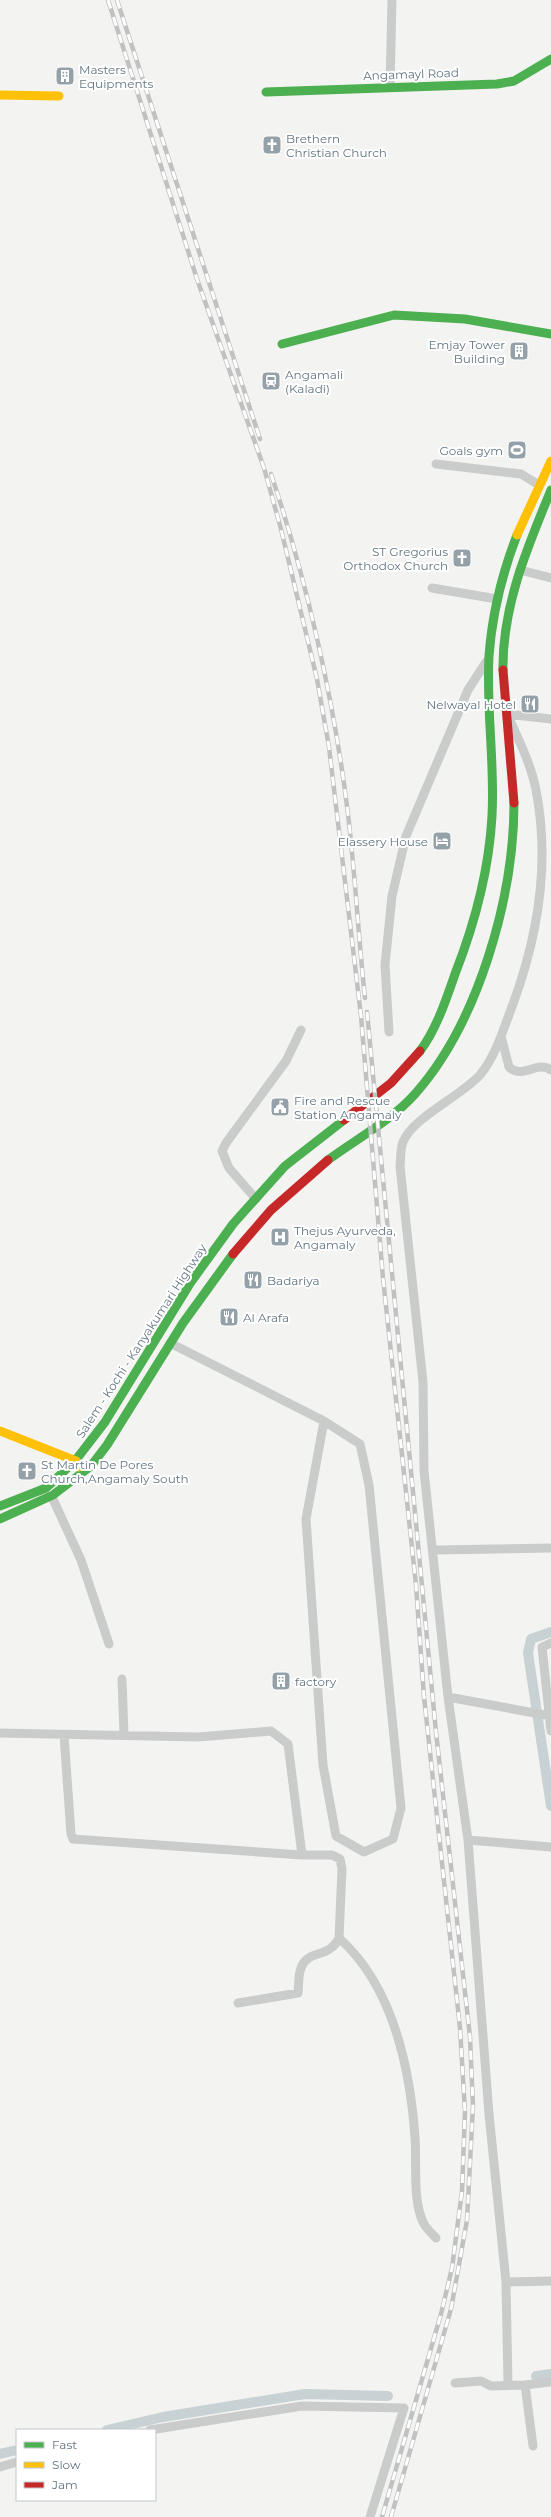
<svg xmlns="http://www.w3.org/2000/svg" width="551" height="2517" viewBox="0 0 551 2517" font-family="Montserrat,sans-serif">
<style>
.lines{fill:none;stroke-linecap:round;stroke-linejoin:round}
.canal{stroke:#c8d2d4;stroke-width:10}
.street{stroke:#cacccc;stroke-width:9}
.fast{stroke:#4caf50;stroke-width:9}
.slow{stroke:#ffc107;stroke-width:9}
.jam{stroke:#c62828;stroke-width:9}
.rail-casing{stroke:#c0c1c1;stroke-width:4.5}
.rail{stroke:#fff;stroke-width:3;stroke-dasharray:9;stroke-linecap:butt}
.labels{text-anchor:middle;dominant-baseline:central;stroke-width:4;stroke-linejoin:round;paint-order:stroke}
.poi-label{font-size:12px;fill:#637581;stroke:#fff;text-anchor:start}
.street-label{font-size:12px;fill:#637581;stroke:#fff}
</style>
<rect width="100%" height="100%" fill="#f3f3f1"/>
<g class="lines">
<path class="canal" d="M 551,1632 L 531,1639 L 528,1653 L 551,1806
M 536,2376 L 551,2374
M 107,2430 L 163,2417 L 305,2394 L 388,2396
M 0,2454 L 17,2450"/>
<path class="street" d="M 390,87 L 392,0
M 436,464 L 521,474 L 539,485
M 520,570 L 551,578
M 432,588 L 497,599
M 551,719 L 507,714 C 518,738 531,764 536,790 C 550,862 538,936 513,1004 C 504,1027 496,1056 480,1075 C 461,1096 412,1118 403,1142 C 400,1149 401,1159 400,1166 L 423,1382 L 424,1471 L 448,1697 L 468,1840 L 489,2114 L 506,2282 L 551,2281
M 389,1032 L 385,965 L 392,896 L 406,836 L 468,690 L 486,662
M 501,1036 L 509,1067 C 522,1080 537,1060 551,1070
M 256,1199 L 229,1168 L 222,1151 L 226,1143 L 286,1061 L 301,1030
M 170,1343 L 324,1421 L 360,1444 L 369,1485 L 401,1808 L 393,1839 L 364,1852 L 336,1836 L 323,1765 L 306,1519 L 324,1421
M 52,1497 L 81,1560 L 109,1644
M 434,1550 L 551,1548
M 551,1643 L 542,1647 L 551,1731
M 122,1679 L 124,1735
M 448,1697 L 551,1716
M 0,1733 L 198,1737 L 271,1731 L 288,1744 L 302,1855
M 64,1735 L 71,1834 L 73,1839 L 302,1855 L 332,1855 L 340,1859 L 342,1869 L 339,1938 C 329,1959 308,1949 301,1968 C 298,1975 299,1985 298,1993 L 238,2003
M 468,1840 L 551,1847
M 339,1938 C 393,1986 410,2068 415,2137 C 417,2163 412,2202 424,2224 C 427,2229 432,2234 436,2238
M 506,2282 L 508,2384
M 455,2383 L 481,2381 L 491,2386 L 525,2385
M 150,2430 L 302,2406 L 404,2408 L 370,2517
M 533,2446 L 525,2385 L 551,2382
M 0,2467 L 17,2462"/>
<path class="fast" d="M 266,92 L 497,84 L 514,81 L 551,59
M 282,344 L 394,315 L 465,319 L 551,334
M 503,670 C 502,607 527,548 551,490
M 420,1051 C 436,1030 446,1000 455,974 C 475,923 489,871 492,816 C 495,763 486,709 489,656 C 492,614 502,574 517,535
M 328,1160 C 356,1139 391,1121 415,1094 C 478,1023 514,898 514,803
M 0,1506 L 46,1488 L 75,1461 L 105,1422 L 191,1282 L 233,1224 L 285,1166 L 344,1120
M 0,1519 L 53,1495 L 91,1466 L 107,1445 L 183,1323 L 233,1254"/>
<path class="slow" d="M 0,95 L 59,96
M 517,535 L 551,461
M 0,1431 L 76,1461 L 79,1467"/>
<path class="jam" d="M 503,670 L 514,803
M 344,1120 L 391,1083 L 420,1051
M 233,1254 L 271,1210 L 328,1160"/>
<defs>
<path id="rail" d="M 108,0 L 197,279 L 264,468 L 281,529 L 317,679 L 329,747 L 361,1016 L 383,1278 L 416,1585 L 424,1697 L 460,2028 L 465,2112 L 462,2191 L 452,2268 L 441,2314 L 382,2517
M 117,0 L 260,439
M 271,474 C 306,578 333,696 347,806 C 355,869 358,934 365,998
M 367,1012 L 436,1732 L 470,2037 L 473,2106 L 467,2220 L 451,2309 L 391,2517"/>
</defs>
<use href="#rail" class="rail-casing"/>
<use href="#rail" class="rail"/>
</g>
<defs>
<symbol id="building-square" viewBox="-11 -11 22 22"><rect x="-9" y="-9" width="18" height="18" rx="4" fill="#95a1a8" stroke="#fff"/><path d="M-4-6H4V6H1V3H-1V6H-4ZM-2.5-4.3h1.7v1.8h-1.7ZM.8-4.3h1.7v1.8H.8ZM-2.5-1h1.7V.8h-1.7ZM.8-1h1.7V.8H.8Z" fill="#fff"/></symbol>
<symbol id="church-square" viewBox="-11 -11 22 22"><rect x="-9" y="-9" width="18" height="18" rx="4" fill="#95a1a8" stroke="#fff"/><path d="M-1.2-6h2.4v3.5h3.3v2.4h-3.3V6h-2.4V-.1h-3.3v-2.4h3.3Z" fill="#fff"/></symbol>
<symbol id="station-square" viewBox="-11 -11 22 22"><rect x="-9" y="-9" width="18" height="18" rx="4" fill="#95a1a8" stroke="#fff"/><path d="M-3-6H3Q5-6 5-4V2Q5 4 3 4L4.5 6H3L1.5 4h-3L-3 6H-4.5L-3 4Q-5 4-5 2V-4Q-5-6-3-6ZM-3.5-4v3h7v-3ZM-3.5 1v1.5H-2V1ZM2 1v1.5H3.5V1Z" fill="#fff"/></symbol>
<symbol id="stadium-square" viewBox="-11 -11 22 22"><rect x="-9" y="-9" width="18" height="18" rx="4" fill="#95a1a8" stroke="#fff"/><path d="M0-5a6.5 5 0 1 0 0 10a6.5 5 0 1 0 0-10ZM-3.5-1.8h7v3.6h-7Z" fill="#fff"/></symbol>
<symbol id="restaurant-square" viewBox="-11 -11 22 22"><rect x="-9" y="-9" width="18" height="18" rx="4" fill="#95a1a8" stroke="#fff"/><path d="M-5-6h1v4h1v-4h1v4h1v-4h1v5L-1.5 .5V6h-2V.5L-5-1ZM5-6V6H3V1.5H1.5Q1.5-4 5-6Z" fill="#fff"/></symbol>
<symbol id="hotel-square" viewBox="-11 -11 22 22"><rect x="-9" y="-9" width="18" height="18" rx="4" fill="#95a1a8" stroke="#fff"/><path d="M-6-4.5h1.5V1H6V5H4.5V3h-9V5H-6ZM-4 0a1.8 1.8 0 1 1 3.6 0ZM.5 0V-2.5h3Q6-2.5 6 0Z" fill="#fff"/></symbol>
<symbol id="civic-square" viewBox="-11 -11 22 22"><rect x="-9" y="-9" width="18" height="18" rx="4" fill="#95a1a8" stroke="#fff"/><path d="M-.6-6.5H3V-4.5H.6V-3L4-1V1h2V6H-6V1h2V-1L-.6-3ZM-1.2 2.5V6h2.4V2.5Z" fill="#fff"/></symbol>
<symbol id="hospital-square" viewBox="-11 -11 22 22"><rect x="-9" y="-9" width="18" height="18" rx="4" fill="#95a1a8" stroke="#fff"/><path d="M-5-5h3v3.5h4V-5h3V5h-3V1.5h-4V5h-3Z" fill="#fff"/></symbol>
</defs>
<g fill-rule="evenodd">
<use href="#building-square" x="54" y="65" width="22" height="22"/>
<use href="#church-square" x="261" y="134" width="22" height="22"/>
<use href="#building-square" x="508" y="340" width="22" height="22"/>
<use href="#station-square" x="260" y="370" width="22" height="22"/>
<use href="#stadium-square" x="506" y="439" width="22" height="22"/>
<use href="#church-square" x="451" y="547" width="22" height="22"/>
<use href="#restaurant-square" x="519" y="693" width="22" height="22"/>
<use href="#hotel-square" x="431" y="830" width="22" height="22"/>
<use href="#civic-square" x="269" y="1096" width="22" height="22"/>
<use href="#hospital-square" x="269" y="1226" width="22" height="22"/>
<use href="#restaurant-square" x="242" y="1269" width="22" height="22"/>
<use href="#restaurant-square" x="218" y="1306" width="22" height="22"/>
<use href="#church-square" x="16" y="1460" width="22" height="22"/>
<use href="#building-square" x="270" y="1670" width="22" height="22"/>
</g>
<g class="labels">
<g class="poi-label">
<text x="79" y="69">Masters<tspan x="79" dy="14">Equipments</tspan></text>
<text x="286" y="138">Brethern<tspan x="286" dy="14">Christian Church</tspan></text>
<text x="505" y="344" text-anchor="end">Emjay Tower<tspan x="505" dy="14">Building</tspan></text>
<text x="285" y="374">Angamali<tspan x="285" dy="14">(Kaladi)</tspan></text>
<text x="503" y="450" text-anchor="end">Goals gym</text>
<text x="448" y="551" text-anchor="end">ST Gregorius<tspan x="448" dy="14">Orthodox Church</tspan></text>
<text x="516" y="704" text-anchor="end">Nelwayal Hotel</text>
<text x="428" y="841" text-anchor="end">Elassery House</text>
<text x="294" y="1100">Fire and Rescue<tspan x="294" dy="14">Station Angamaly</tspan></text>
<text x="294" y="1230">Thejus Ayurveda,<tspan x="294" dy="14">Angamaly</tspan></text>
<text x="267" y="1280">Badariya</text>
<text x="243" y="1317">Al Arafa</text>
<text x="41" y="1464">St Martin De Pores<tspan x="41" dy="14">Church,Angamaly South</tspan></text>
<text x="295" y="1681">factory</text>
</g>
<g class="street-label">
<text transform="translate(411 74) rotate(-2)">Angamayl Road</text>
<text transform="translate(141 1341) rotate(-57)">Salem - Kochi - Kanyakumari Highway</text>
</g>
</g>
<rect x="16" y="2429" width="140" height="72" fill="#ffffff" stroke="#c1c8cd"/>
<rect x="24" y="2442" width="20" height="6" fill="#4caf50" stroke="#c1c8cd"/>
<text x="52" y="2449" font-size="12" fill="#637581">Fast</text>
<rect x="24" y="2462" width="20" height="6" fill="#ffc107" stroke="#c1c8cd"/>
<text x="52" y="2469" font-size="12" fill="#637581">Slow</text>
<rect x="24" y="2482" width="20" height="6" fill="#c62828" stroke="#c1c8cd"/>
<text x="52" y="2489" font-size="12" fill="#637581">Jam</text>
</svg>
